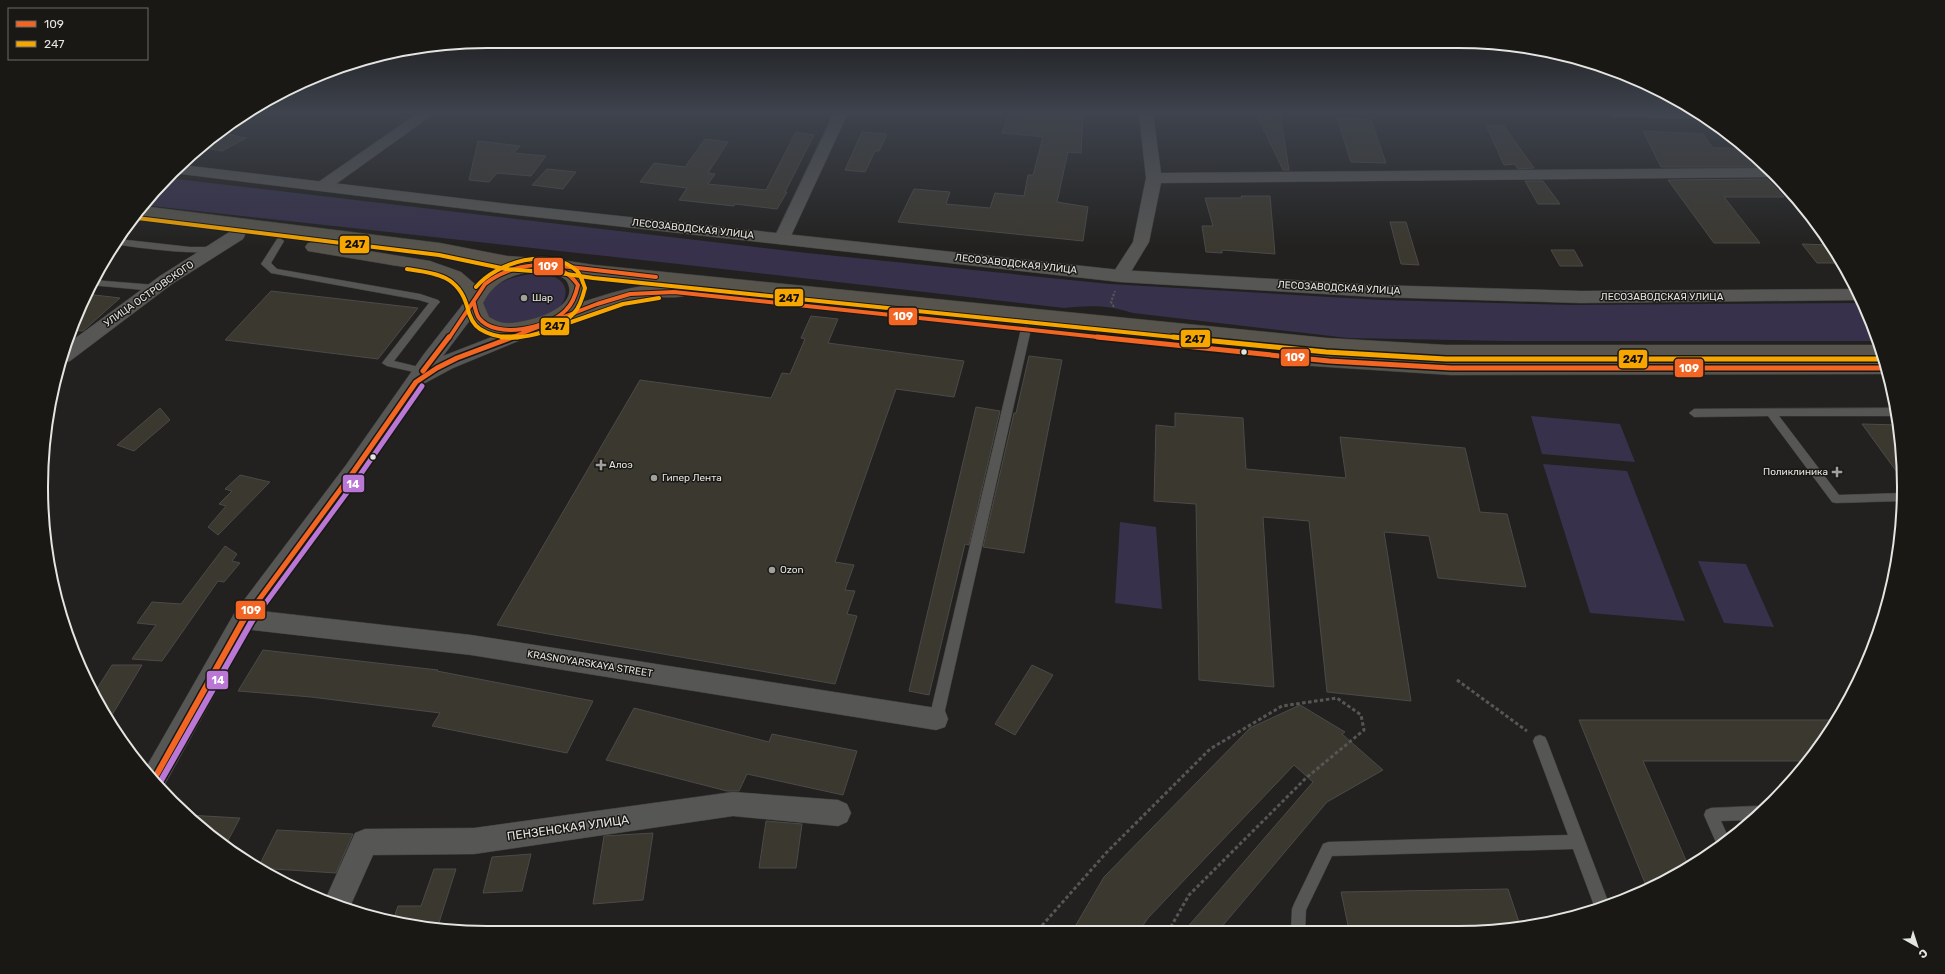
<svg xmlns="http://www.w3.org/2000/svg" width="1945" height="974" viewBox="0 0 1945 974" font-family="Rubik,sans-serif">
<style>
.green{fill:#37314c}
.building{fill:#3b382f;stroke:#4b4a49}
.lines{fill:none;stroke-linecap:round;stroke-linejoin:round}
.service-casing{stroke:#3e3e3c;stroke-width:1}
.minor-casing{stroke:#3e3e3c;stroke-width:1}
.tertiary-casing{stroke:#3e3e3c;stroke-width:1}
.secondary-casing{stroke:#3e3e3c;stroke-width:1}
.primary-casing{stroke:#3e3e3c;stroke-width:1}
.path-far1{stroke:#565655;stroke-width:2;stroke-dasharray:2.5 1.5;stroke-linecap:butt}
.path{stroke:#565655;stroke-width:3;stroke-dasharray:3.5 2.5;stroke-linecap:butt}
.service{fill:#565654;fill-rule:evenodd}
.minor{fill:#565654;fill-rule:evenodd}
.tertiary{fill:#565654;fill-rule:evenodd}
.secondary{fill:#565654;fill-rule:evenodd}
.primary{fill:#56544d;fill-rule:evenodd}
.bus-1-far2-casing{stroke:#191815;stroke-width:6}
.bus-1-far1-casing{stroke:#191815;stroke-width:8}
.bus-1-casing{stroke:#191815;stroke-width:9}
.bus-2-far1-casing{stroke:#191815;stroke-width:6}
.bus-2-casing{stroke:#191815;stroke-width:8}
.bus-3-far1-casing{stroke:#191815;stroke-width:8}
.bus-3-casing{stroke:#191815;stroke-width:9}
.bus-1-far2{stroke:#f26522;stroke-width:4}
.bus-1-far1{stroke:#f26522;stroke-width:5}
.bus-1{stroke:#f26522;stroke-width:6}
.bus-2-far1{stroke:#f7a600;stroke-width:4}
.bus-2{stroke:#f7a600;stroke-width:5}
.bus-3-far1{stroke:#ba77d6;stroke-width:5}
.bus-3{stroke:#ba77d6;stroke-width:6}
.poi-dot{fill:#a0a09d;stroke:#191815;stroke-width:1.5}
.bus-dot{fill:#e4e4e1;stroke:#191815;stroke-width:1.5}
.labels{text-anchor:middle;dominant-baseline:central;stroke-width:3;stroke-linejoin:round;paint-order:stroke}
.street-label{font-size:10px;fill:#e4e4e1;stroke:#191815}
.poi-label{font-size:10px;fill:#e4e4e1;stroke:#191815;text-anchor:start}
.near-street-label{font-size:12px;fill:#e4e4e1;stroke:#191815}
.rim{fill:none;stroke:#e4e4e1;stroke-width:2}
.line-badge{stroke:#191815;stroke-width:1.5}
.badge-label{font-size:11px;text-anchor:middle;font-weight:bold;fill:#fff}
.pale-badge-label{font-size:11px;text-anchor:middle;font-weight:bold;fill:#111}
</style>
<rect width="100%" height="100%" fill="#22211f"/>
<path class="green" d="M 168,178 L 807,253 L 1110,284 L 1381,300 L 1573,305 L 1862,303 L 1879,341 L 1507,341 L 1348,338 L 1133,313 C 1110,305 1088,305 1064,308 C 757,272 450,239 143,205 L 152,193 Z
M 533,274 C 540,274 547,274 554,277 C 572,284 567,304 553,313 C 547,317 519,326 512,326 C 505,326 495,321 488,319 L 482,304 C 492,283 511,276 533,274 Z
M 1531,416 L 1620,424 L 1635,462 L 1542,454 Z
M 1543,464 L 1627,471 L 1685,621 L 1590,613 Z
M 1120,522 L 1156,527 L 1162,609 L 1115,603 Z
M 1698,561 L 1746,564 L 1774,627 L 1724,623 Z"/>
<path class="building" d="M 1009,113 L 1083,113 L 1081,153 L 1068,152 L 1057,202 L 1088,207 L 1083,241 L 898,222 L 914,189 L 950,192 L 946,204 L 990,208 L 995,193 L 1024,196 L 1028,175 L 1033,175 L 1043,137 L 1002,133 Z
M 1256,113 L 1280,114 L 1289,170 L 1283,170 Z
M 1337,118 L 1371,120 L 1386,163 L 1351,162 Z
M 1486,125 L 1504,126 L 1534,168 L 1518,169 L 1515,164 L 1504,165 Z
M 1643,131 L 1703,134 L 1713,148 L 1739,148 L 1756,167 L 1661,167 Z
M 217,132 L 246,138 L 222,151 L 200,147 Z
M 796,132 L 814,135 L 785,192 L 787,192 L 777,209 L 735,204 L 734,206 L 679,200 L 687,188 L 640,182 L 654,163 L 685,167 L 705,139 L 728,142 L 708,173 L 715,174 L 708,184 L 766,190 Z
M 862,132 L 887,134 L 879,151 L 875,151 L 865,172 L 845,170 Z
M 478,141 L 520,146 L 514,153 L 546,156 L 531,176 L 497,173 L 489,182 L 469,180 Z
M 547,169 L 576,172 L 563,189 L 532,185 Z
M 1767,179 L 1784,197 L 1724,197 L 1760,243 L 1714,243 L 1668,180 Z
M 1525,181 L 1543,181 L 1560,204 L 1538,204 Z
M 1241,196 L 1270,196 L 1275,254 L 1222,250 L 1222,253 L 1206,252 L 1202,226 L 1213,226 L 1205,198 L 1242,198 Z
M 1390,222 L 1406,222 L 1419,265 L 1401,264 Z
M 1802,244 L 1830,245 L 1844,263 L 1817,263 Z
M 1551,250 L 1574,250 L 1583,266 L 1560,266 Z
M 271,291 L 418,308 L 378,359 L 225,340 Z
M 86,294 L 120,298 L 83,331 L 71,330 L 75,317 Z
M 811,316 L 838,319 L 828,343 L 964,361 L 954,397 L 896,389 L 835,562 L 854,565 L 845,590 L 855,591 L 847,614 L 857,616 L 835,684 L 497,625 L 640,380 L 771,398 L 782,373 L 790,374 L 805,339 L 801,338 Z
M 1029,356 L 1062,360 L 1024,553 L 983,547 L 1014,413 L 1016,413 Z
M 976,407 L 1000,411 L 969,545 L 965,544 L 929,695 L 909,691 Z
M 160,408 L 170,420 L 134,451 L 117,445 Z
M 1175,413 L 1243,418 L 1246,469 L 1346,478 L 1340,437 L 1465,448 L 1480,512 L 1507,514 L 1526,587 L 1438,578 L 1429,536 L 1384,532 L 1411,701 L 1327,692 L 1309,521 L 1263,517 L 1274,687 L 1199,680 L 1196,504 L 1154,501 L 1156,425 L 1175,427 Z
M 1862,424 L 1899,425 L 1902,479 Z
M 240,475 L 270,482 L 218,535 L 208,527 L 226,506 L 219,504 L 232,491 L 225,489 Z
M 225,546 L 237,554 L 232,561 L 240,563 L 224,582 L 218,581 L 162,661 L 132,659 L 156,625 L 137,623 L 152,602 L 181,604 Z
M 263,650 L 438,670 L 437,671 L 593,701 L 567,753 L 432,726 L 440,713 L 311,697 L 238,691 Z
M 112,665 L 142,665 L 109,720 L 93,695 Z
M 1032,665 L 1053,675 L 1015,735 L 995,724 Z
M 1300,705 L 1345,732 L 1342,734 L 1383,770 L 1327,802 L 1219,930 L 1185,930 L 1313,782 L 1294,765 L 1148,918 L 1140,930 L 1073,930 L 1104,877 L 1250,728 Z
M 634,708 L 769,742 L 772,734 L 857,751 L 843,795 L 747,774 L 739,791 L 727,791 L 606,760 Z
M 1579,720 L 1836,720 L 1809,761 L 1643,761 L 1688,865 L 1647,888 Z
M 187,815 L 240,818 L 225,846 Z
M 766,821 L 802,824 L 796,868 L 759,868 Z
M 277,830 L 353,834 L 336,873 L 258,868 Z
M 653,833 L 643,900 L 593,904 L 604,836 Z
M 531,854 L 522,891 L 483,893 L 492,857 Z
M 434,869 L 456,869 L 437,929 L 393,921 L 398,906 L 421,906 Z
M 1508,889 L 1521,928 L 1516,929 L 1349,930 L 1341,892 Z"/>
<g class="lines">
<defs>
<path id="service" d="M 280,238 L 284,241 L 271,263 L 277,269 L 420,294 L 438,300 L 440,302 L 438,304 L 394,361 L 427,369 L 428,371 L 427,373 L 423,374 L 387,366 L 382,363 L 429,303 L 419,300 L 271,273 L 261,264 L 277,239 Z
M 118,239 L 190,247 L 213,247 L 217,250 C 210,257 129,247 115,244 Z
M 93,280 L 155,285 L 160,288 L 155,291 L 90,285 Z
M 1026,326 L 1031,329 L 943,719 L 941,723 L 936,725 L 931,723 L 929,719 L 1021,329 Z
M 1895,408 L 1896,416 L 1779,416 L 1839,495 L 1902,493 L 1902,501 L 1836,503 L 1832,502 L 1768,416 L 1694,417 L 1689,413 L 1694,409 Z
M 1540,735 L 1545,737 L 1547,741 L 1609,904 L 1595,908 L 1573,849 L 1332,856 L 1306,910 L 1305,930 L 1291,930 L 1292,909 L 1294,904 L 1323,844 L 1328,842 L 1568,835 L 1533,741 L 1535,737 Z
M 1757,806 L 1762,808 L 1750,820 L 1721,821 L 1730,841 L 1718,847 L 1704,815 L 1706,810 L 1711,808 Z"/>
<path id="minor" d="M 418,113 L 435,113 L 329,189 L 323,191 L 317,189 L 315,186 L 317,183 Z
M 834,113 L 848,113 L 790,238 L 788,242 L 782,243 L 776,242 L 774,238 Z
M 1139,113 L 1153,113 L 1161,173 L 1767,168 L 1776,177 L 1161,183 L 1149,242 L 1126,280 L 1120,281 L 1114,280 L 1111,276 L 1133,242 L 1146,178 Z
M 1609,113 L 1697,113 L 1707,119 L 1616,117 L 1611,116 Z
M 237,230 L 243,231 L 245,235 L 243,239 L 172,284 L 70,361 L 61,363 L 66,345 L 160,276 L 231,231 Z
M 244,609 L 471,635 L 936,708 L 945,711 L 948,719 L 945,727 L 936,730 L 471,655 L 244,629 L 236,626 L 232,619 L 236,612 Z
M 733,792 L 838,800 L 847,804 L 851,813 L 847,822 L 838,826 L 733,816 L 474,854 L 373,855 L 349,909 L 325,900 L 355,833 L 365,829 L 474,828 Z"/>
<path id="tertiary" d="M 182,165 L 508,204 L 1120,270 L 1376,285 L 1581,291 L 1856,289 L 1861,300 L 1581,303 L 1376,297 L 1120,282 L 508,214 L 173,173 Z"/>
<path id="secondary" d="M 474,297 L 481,299 L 483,303 L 443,356 L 538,319 L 545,317 L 552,319 L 555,323 L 552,327 L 453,368 L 425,383 L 362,477 L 253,626 L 161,791 L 144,771 L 235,612 L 346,465 L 424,354 L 467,299 Z"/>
<path id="primary" d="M 142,206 L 440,243 L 507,256 L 561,260 L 594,265 L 1327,338 L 1446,345 L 1881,345 L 1884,358 L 1446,359 L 1327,352 L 581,275 C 588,284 588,292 583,302 C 613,292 652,279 684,288 L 686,292 L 684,296 C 675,298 668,297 660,297 C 649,298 637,300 627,302 C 581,312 533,348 485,330 C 462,322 469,295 452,282 C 434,269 407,268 386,264 C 362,260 338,256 314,252 L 308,251 L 305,247 L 308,243 L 314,242 L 430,261 L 461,272 L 476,285 L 492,271 L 503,267 L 440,253 L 135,216 ZM 537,271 L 556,273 L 566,280 C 585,309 522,325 504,323 C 498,322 494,320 489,317 L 483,303 C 494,281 514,273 537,271 Z
M 1298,351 L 1451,361 L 1884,361 L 1887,374 L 1451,375 L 1298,365 L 1291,363 L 1288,358 L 1291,353 Z"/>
</defs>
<use href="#service" class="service-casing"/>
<use href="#minor" class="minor-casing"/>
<use href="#tertiary" class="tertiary-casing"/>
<use href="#secondary" class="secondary-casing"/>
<use href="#primary" class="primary-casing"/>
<path class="path-far1" d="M 1114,307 L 1111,302 L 1115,291"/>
<path class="path" d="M 1457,680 L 1527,731
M 1038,930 L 1106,853 L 1210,749 L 1282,706 L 1337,698 L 1361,715 L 1364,730 L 1306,778 L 1189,895 L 1169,930"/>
<use href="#service" class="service"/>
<use href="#minor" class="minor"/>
<use href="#tertiary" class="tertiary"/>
<use href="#secondary" class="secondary"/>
<use href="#primary" class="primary"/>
<defs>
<path id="bus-1-far2" d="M 546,266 L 561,266 L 656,277
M 449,338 L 485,284 C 510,264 557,254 578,285 C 576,294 573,303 566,310 C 549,328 496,340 479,318 C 476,314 475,308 474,303
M 510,338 L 597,304 L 630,294 L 674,292 L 1107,338"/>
<path id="bus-1-far1" d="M 1097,337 L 1329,361 L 1451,368 L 1886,368
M 423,371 L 449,337
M 244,620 L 354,471 L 416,382 L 437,368 L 457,358 L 513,337"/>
<path id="bus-1" d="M 153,781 L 244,619"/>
<path id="bus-2-far1" d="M 137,218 L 439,255 L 506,269 L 560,273 L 593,278 L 1183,338
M 407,269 C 435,273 458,275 467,306 C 469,315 472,324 480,329 C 507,346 553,335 574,313 C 580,307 583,296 585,288 C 583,283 581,275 577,271 C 550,246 497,262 476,287
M 548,330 L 623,304 L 659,298"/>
<path id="bus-2" d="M 502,337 L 518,337
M 1173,337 L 1326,352 L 1446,359 L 1882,359"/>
<path id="bus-3-far1" d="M 253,620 L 360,475 L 422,386"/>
<path id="bus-3" d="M 159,784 L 253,619"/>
</defs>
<use href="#bus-1-far2" class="bus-1-far2-casing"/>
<use href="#bus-1-far1" class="bus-1-far1-casing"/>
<use href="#bus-1" class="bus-1-casing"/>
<use href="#bus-2-far1" class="bus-2-far1-casing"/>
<use href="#bus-2" class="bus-2-casing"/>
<use href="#bus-3-far1" class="bus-3-far1-casing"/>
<use href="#bus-3" class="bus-3-casing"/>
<use href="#bus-1-far2" class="bus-1-far2"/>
<use href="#bus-1-far1" class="bus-1-far1"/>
<use href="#bus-1" class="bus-1"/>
<use href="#bus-2-far1" class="bus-2-far1"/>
<use href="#bus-2" class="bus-2"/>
<use href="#bus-3-far1" class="bus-3-far1"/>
<use href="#bus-3" class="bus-3"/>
</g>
<linearGradient id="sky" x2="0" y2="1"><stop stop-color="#131211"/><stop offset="0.45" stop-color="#3e434d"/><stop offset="1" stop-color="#3e434d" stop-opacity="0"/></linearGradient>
<rect width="1945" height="249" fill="url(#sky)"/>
<g class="poi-dot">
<circle cx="524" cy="298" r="4"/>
<path d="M599 459h4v4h4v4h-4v4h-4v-4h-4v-4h4z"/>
<path d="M1835 466h4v4h4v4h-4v4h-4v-4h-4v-4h4z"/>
<circle cx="654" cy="478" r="4"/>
<circle cx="772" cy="570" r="4"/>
</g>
<g class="bus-dot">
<circle cx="1244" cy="352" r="3.5"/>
<circle cx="373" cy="457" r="3.5"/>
</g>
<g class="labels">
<g class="street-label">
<text transform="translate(693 229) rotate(6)">ЛЕСОЗАВОДСКАЯ УЛИЦА</text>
<text transform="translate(1016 264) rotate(6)">ЛЕСОЗАВОДСКАЯ УЛИЦА</text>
<text transform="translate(1339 288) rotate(3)">ЛЕСОЗАВОДСКАЯ УЛИЦА</text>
<text transform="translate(149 294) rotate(-35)">УЛИЦА ОСТРОВСКОГО</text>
<text x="1662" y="297">ЛЕСОЗАВОДСКАЯ УЛИЦА</text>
<text transform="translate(590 664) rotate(9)">KRASNOYARSKAYA STREET</text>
</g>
<g class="poi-label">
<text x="532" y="298">Шар</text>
<text x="609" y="465">Алоэ</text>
<text x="1828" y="472" text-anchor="end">Поликлиника</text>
<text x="662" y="478">Гипер Лента</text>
<text x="780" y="570">Ozon</text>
</g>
<g class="near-street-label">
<text transform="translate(568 828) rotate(-8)">ПЕНЗЕНСКАЯ УЛИЦА</text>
</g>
</g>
<path d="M0 0H1945V974H0ZM487 48H1458A439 439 0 0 1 1897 487V487A439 439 0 0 1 1458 926H487A439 439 0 0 1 48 487V487A439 439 0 0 1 487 48Z" fill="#191815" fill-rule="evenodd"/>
<path class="rim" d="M487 48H1458A439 439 0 0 1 1897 487V487A439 439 0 0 1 1458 926H487A439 439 0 0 1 48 487V487A439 439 0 0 1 487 48Z"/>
<g class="line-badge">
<rect x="339" y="235" width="31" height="19" rx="4" fill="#f7a600"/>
<rect x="533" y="257" width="31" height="19" rx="4" fill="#f26522"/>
<rect x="774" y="288" width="30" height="19" rx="4" fill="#f7a600"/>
<rect x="888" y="307" width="30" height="19" rx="4" fill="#f26522"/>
<rect x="540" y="317" width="30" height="19" rx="4" fill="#f7a600"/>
<rect x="1180" y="329" width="31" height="19" rx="4" fill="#f7a600"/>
<rect x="1280" y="348" width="30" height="19" rx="4" fill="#f26522"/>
<rect x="1618" y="349" width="30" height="20" rx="4" fill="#f7a600"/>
<rect x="1674" y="358" width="30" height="20" rx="4" fill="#f26522"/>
<rect x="342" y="474" width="23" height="19" rx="4" fill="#ba77d6"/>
<rect x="235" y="600" width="31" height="20" rx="4" fill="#f26522"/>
<rect x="206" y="670" width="23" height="20" rx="4" fill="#ba77d6"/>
</g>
<g class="badge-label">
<text x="548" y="270">109</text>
<text x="903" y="320">109</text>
<text x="1295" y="361">109</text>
<text x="1689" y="372">109</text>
<text x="353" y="488">14</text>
<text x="251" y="614">109</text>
<text x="218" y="684">14</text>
</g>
<g class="pale-badge-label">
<text x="355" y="248">247</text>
<text x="789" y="302">247</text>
<text x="555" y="330">247</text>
<text x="1195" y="343">247</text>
<text x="1633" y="363">247</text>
</g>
<rect x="8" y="8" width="140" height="52" fill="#191815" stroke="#6a6a67"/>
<rect x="16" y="21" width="20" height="6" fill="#f26522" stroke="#6a6a67"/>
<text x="44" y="28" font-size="12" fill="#e4e4e1">109</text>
<rect x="16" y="41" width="20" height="6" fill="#f7a600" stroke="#6a6a67"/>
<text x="44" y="48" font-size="12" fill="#e4e4e1">247</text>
<g transform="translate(1917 946) rotate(141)" stroke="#191815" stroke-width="3" paint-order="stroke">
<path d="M0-3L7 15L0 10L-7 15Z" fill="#e4e4e1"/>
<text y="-6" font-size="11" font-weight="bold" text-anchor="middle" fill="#e4e4e1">С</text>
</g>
</svg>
